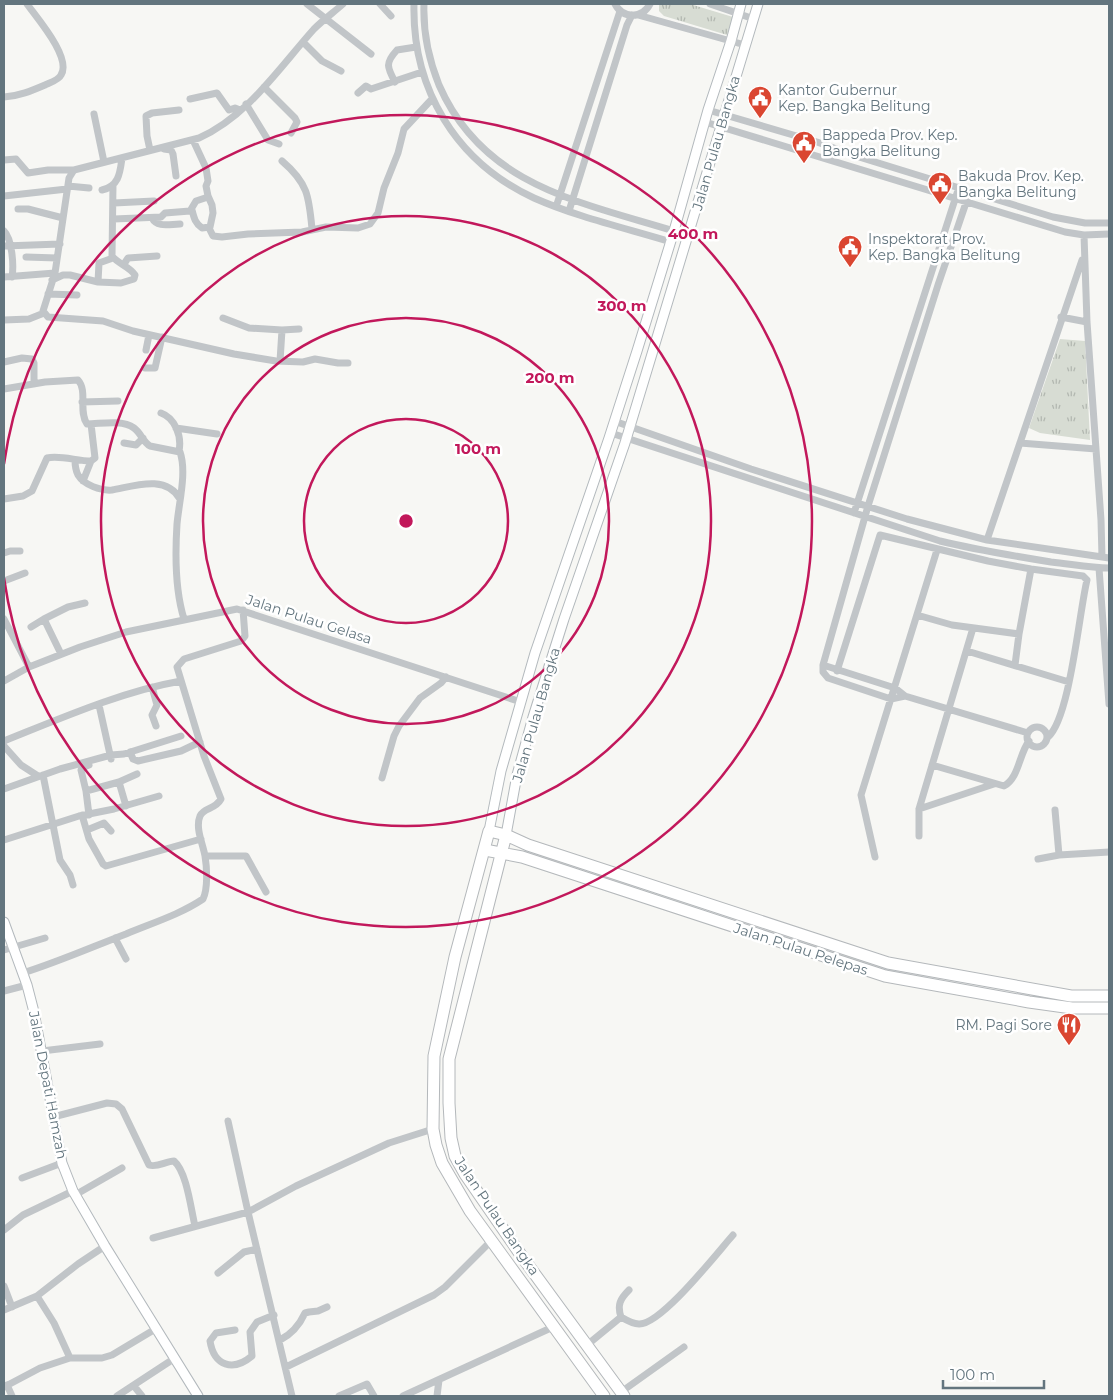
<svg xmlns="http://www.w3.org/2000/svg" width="1113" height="1400" viewBox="0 0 1113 1400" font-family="Montserrat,sans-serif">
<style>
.grass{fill:url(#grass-tufts)}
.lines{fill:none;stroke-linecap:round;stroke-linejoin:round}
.secondary-casing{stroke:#b3b9bd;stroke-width:11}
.trunk-casing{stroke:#b4b8bb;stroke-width:13}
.minor{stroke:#c1c5c8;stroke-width:7}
.secondary{stroke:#fff;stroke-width:9}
.trunk{stroke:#fff;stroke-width:11}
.ring{fill:none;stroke:#c2185b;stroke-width:2.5}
.labels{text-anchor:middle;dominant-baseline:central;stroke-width:5;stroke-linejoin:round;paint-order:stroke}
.poi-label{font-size:14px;fill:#63757e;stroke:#fff;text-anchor:start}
.street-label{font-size:14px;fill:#63757e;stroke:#fff}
.centre{fill:#c2185b;stroke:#fff;stroke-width:2.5}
.ring-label{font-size:15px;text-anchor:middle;font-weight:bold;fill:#c2185b;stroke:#fff;stroke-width:5;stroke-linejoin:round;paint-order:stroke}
</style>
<defs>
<pattern id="grass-tufts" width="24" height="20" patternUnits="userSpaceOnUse" patternTransform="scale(1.25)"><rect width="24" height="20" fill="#d7dcd3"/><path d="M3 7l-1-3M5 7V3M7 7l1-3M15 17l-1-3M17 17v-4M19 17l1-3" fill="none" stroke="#b2b7b0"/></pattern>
</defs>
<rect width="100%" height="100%" fill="#f7f7f4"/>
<path class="grass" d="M 659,4 L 690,4 L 733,17 L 727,35 L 664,16 L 659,11 Z
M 1060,339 L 1085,341 L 1090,440 L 1040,433 L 1029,428 Z"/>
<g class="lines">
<defs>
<path id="secondary" d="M 489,831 L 501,771 L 535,653 L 609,438 L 637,351 L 674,231 L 708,110 L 731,41 L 741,4
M 506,835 L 517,775 L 533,717 L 564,619 L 625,443 L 758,4
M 4,922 L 27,985 L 34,1012 L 62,1163 L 73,1191 L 105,1246 L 198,1396"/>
<path id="trunk" d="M 506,835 L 449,1059 L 449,1103 L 451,1138 L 455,1156 L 465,1174 L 523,1258 L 624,1396
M 485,850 L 522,857 L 885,976 L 1029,1002 L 1072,1008 L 1109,1008
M 604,1396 L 470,1211 L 442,1163 L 436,1145 L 433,1129 L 434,1056 L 455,957 L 489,831 L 506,835 L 528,845 L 888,963 L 1071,996 L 1109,996"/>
</defs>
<use href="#secondary" class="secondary-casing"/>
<use href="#trunk" class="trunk-casing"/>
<path class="minor" d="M 307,4 L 371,54
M 343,4 C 334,12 323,20 314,29 C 279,68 248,116 199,138 L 74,170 L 69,178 L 55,273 L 43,311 L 48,317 L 103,321 L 133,331 L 234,354 L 276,361 L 303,362 L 315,359 L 338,363 L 348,363
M 380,4 L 391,16
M 414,4 C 412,89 456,162 534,198 C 577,217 625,228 671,242
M 424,4 C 423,31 429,60 439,85 C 483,186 580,202 674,231
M 615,4 C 623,19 642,19 650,4
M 710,4 L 754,19
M 638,15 L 745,45
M 303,42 L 322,61 L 341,71
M 395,82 C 387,67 385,63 397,50 L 416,47
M 264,87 L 295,118 L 297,122 L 291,133
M 358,93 L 366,86 L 371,89 L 422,72
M 4,97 C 19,96 31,91 45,85 C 49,83 59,80 61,75 C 72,58 37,18 27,4
M 190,99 L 217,93 L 229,110 L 235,108 L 240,110
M 246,104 L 268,140 L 279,144
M 708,110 L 817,142 L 859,157 L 1053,217 L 1085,223 L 1109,223
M 94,114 L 104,162
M 705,122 L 1065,232 L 1084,235 L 1109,234
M 164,149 L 171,150 L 173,154 L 176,176
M 150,150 L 147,136 L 146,116 L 152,113 L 179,110
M 4,160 L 16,159 L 28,173 L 48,170 L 74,170
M 282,161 C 308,183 309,197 312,229
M 68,186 L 89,188
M 102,190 C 119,186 120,173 122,158
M 4,196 L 67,189
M 114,203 L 154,201
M 556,207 L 620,11
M 18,209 L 28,209 L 63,218
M 192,210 C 194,218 195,223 202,228 L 210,227 L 213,213 L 212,205 L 208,196 L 206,186 L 208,181 L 206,168 L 193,140
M 569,211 L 627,25 L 632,15
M 152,218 C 157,228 170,224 180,224
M 114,219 L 161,217 L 165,213 L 190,211 L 196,201 L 208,197
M 209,228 L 213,236 L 222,237 L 248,234 L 302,232 L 326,227 L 358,228 L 370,224 L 378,213 L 384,188 L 398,153 L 404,129 L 432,99
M 4,231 C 12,239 14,265 12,277
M 1084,235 L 1087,322 L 1101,520 L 1102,557
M 4,246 L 60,244
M 26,257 L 57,258
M 124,264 L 128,258 L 157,256
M 4,277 L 55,273
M 52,280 L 63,275 L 70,275 L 98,282 L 121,283 L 134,279 L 135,275 C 129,266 118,264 112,256 L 113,185
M 98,282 L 99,263 L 113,258
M 48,294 L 77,295
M 1061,317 L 1087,322
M 223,318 L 249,328 L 282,330
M 4,320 L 29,319 L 44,313
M 146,350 L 149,335
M 280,361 L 282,330 L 299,329
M 4,362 L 22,358 L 32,359 L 34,363 L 34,384
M 145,368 L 155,368 L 162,337
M 4,389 L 45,382 L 78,380 C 88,391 78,411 87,424 C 101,424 121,419 134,428 C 141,433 143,442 150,446 L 180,452 C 187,472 179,502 177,524 C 175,555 175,590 184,619
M 82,402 L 118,401
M 161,413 C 175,418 182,436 179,451
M 614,421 L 751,469 L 907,519 L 987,540 L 1109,558
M 176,428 L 217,434
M 611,433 L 940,541 C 977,550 1014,556 1051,562 C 1071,564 1090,568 1109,568
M 124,443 L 136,445 L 143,438
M 1020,443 L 1096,449
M 75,460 C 75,465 76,471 78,475 C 84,485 101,491 112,490 C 134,486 166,474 180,499
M 83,481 L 91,461 L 95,458 L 91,424
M 4,499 L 23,496 L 32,491 L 47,458 C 60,455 77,461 91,461
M 854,513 L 959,187
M 987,540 L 1082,260
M 4,553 L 10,551 L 20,551
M 1099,568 L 1109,704
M 4,581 L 25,573
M 917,615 L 952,625 L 1019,634
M 4,619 L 29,667
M 31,627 L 44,619
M 967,651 L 1069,682
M 61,654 L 44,619 L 68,607 L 85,603
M 823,665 L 895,688 L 905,696 L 891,699 L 828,678 L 823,672 L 823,665 L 868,506 L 938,285 L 970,191
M 1015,665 L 1019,634 L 1031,569
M 837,671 L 880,535 L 988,561 L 1031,569 L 1083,576 L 1087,580 C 1079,613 1070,718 1048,737
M 4,681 L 29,667 L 80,647 L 126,632 L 237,609 L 521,702
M 152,687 L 157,705 L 152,715 L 156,726
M 905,696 L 1028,733
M 99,705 L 111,759
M1027 737a10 10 0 1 1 20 0a10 10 0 1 1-20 0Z
M 4,741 C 59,719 123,691 181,681
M 4,746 L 21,765 L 38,776
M 130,752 L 133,759 L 138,761 L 181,751 L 200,742
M 932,765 L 1004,786 C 1019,778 1019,754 1029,741
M 43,775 L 60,860 L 70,875 L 73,885
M 382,778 L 394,736 L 399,726 L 420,698 L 441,683 L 446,677
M 119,782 L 137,774
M 4,789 L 60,769 L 111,755 L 124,754 L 181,736
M 86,791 L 119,782 L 126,806
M 919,809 L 994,784
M 1055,810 L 1059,855
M 82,815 L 89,839 L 103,864 L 106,866 L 201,839
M 89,815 L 86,791 L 81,770 L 84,767 L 89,765
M 87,830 L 104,823 L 111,831
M 919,836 L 919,809 L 973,628
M 4,840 L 79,816 L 114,809 L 159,796
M 205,856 L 246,856 L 266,892
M 875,857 L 861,795 L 937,550
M 1038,859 L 1059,855 L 1109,852
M 115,938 L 126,959
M 4,950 L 45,938
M 23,973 C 58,962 92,947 126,934 C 152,923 179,915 203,899 C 208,889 207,868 205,856 C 203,844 195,828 200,816 C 204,807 215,810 221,799 L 204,756 L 177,667 L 184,659 L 241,641 L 245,636 L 243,610
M 4,991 L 27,985
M 42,1051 L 100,1044
M 53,1117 L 107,1103 L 116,1104 L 122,1109 L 149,1165 C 157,1168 166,1161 174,1161 C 187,1172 191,1210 195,1226
M 228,1121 L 248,1212 L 292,1396
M 22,1178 L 62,1163
M 75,1195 L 122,1168
M 4,1230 L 23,1215 L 73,1191
M 153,1238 L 248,1212 L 296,1186 L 389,1143 L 433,1129
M 218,1273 L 244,1252 L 257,1249
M 4,1286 L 12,1307
M 37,1296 L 54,1323 L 70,1358
M 4,1310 L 37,1296 L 78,1264 L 105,1246
M 621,1317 C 617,1305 620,1299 629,1290
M 235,1330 L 216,1333 L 210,1341 C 214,1366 233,1372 252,1356 L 250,1332 L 257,1322 L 274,1315
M 280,1340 C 292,1334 299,1326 305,1313 L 309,1312 L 318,1311 L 327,1307
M 587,1345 L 621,1317 C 626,1320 633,1324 639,1324 C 661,1325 717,1253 733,1235
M 286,1367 L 434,1295 L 445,1287 L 492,1240
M 7,1385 L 12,1396
M 134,1386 L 142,1396
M 4,1387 L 40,1368 L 70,1358 L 102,1358 L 112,1355 L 157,1328
M 621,1392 L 684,1347
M 117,1396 L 175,1358
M 339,1396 L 367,1384 L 374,1396
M 403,1396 L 553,1327
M 437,1396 L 439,1380"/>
<use href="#secondary" class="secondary"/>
<use href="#trunk" class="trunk"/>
</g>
<g class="ring">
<circle cx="406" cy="521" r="102"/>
<circle cx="406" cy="521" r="203"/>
<circle cx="406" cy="521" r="305"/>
<path d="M4 464A406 406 0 1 1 4 578"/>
</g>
<defs>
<symbol id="civic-pin" viewBox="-11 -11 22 30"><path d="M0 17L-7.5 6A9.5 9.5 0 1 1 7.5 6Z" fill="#da4631" stroke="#fff"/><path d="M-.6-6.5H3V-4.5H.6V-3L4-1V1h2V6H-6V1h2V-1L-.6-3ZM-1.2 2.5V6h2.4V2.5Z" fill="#fff"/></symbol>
<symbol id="restaurant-pin" viewBox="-11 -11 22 30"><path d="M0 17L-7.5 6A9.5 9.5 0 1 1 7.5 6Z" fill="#da4631" stroke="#fff"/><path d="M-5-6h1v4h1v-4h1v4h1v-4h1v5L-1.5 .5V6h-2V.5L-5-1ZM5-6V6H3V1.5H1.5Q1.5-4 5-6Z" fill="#fff"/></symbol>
</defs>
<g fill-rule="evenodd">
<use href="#civic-pin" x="746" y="84" width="28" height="38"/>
<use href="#civic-pin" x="790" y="129" width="28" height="38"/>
<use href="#civic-pin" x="926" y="170" width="28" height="38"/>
<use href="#civic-pin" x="836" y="233" width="28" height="38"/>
<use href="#restaurant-pin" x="1055" y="1011" width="28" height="38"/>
</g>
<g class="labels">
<g class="poi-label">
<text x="778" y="90">Kantor Gubernur<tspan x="778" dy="16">Kep. Bangka Belitung</tspan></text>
<text x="822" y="135">Bappeda Prov. Kep.<tspan x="822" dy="16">Bangka Belitung</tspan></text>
<text x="958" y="176">Bakuda Prov. Kep.<tspan x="958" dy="16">Bangka Belitung</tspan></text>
<text x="868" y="239">Inspektorat Prov.<tspan x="868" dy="16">Kep. Bangka Belitung</tspan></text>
<text x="1052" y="1025" text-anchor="end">RM. Pagi Sore</text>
</g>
<g class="street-label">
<text transform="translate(716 143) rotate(-74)">Jalan Pulau Bangka</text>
<text transform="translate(309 619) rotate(18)">Jalan Pulau Gelasa</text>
<text transform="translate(536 715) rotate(-74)">Jalan Pulau Bangka</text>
<text transform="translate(801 949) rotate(18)">Jalan Pulau Pelepas</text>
<text transform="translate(48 1085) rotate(79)">Jalan Depati Hamzah</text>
<text transform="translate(497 1216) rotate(56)">Jalan Pulau Bangka</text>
</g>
</g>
<circle cx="406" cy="521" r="8" class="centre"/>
<g class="ring-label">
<text x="693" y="239">400 m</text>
<text x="622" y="311">300 m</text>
<text x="550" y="383">200 m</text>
<text x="478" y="454">100 m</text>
</g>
<rect width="1113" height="1400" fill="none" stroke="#63757e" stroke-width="10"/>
<path d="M943 1380v8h101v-8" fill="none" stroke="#63757e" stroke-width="2.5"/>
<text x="950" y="1380" font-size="15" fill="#63757e" stroke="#ffffff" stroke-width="4" paint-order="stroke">100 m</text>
</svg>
